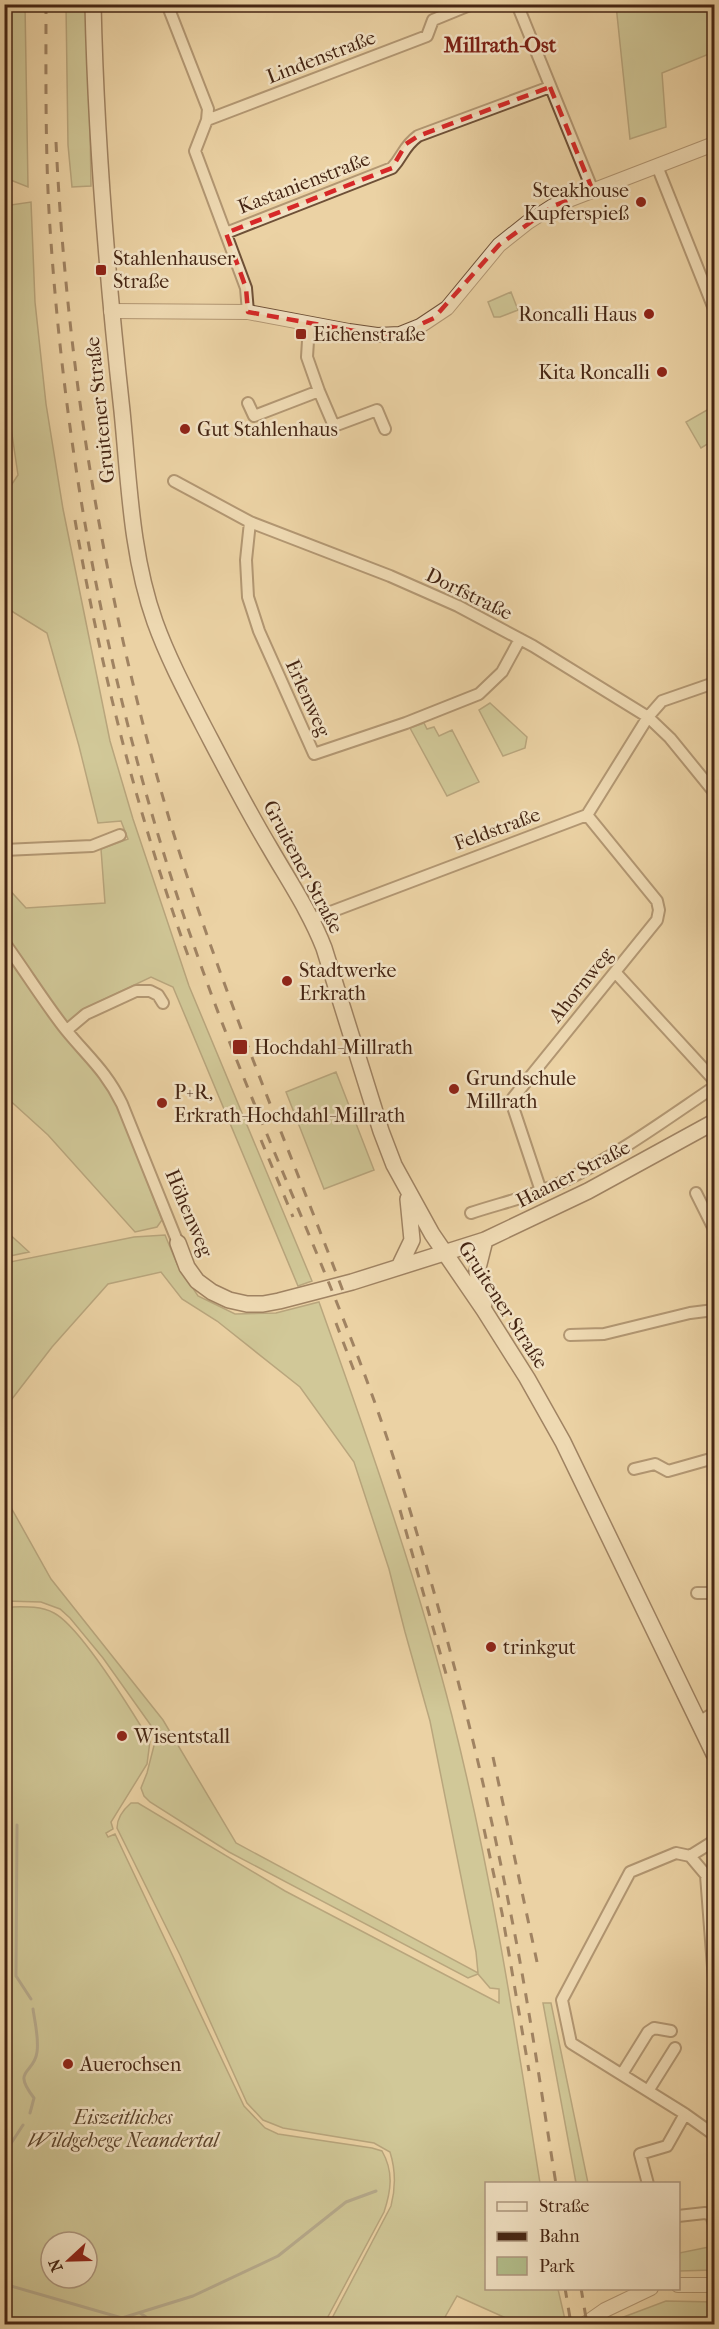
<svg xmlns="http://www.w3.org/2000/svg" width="719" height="2329" viewBox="0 0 719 2329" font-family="'IM FELL French Canon',serif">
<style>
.green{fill:#b2bd8a;stroke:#7c714e;stroke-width:1.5;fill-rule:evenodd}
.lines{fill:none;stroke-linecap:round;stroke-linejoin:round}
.stream{stroke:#797c71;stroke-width:3}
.minor-casing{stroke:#6e5037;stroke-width:14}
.tertiary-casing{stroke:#6e5037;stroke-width:16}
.secondary-casing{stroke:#452513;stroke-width:18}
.minor{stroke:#f2e2c4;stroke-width:10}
.tertiary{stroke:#f2e2c4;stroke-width:14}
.secondary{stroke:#f2e2c4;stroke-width:15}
.rail{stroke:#452513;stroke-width:3;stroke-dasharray:10 10;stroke-linecap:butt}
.marked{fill:none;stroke:#d62828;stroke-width:4.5;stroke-dasharray:12 8;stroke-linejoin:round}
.poi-dot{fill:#8f2418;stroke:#f2e2c4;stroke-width:2}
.labels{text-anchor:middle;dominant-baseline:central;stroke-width:5;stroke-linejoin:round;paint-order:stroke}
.street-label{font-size:20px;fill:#452513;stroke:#f2e2c4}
.poi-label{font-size:20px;fill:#452513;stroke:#f2e2c4;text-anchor:start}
.park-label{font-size:20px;font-style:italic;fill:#5b432b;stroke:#f2e2c4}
.neighbourhood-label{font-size:21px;font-weight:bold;fill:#7a1f14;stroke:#f2e2c4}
</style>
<rect width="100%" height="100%" fill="#ebd2a4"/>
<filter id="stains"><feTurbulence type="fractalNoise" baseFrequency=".00333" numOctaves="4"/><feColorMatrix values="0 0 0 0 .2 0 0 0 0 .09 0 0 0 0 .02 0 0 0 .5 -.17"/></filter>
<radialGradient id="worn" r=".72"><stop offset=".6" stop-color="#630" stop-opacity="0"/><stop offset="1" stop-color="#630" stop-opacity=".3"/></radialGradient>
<path class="green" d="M 5,4 L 25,5 L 28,187 L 8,179 L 5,183 Z
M 66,5 L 88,5 L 91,186 L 72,187 L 68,145 Z
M 616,5 L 714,5 L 714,52 L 662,73 L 666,127 L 630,139 Z
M 4,200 L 11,205 L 31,202 L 35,302 L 46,404 L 63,509 L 110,741 L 133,819 L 189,986 L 312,1281 L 298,1286 L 173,987 L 151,977 L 81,1010 L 60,1031 L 92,1065 L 116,1102 L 162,1220 L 157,1227 L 135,1232 L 48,1135 L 5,1096 L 4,990 L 6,988 L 4,985 L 5,885 L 26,908 L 105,903 L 101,849 L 128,839 L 121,821 L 98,823 L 79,746 L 47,633 L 5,607 L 5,488 L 10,487 L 18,475 L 5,387 Z
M 511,292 L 518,310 L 500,317 L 494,317 L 488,302 Z
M 714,406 L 714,440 L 701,448 L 686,422 Z
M 490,703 L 527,737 L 525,748 L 503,756 L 479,710 Z
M 424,723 L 427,729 L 434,727 L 439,736 L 452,730 L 479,782 L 447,796 L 410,728 Z
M 336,1072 L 374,1170 L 324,1189 L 286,1092 Z
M 5,1230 L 29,1252 L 5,1257 Z
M 165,1235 L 177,1264 L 198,1296 L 235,1314 L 276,1313 L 319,1302 C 368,1439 416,1575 452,1716 C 491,1870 515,2027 540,2183 L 486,2184 L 486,2288 L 558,2289 L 566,2324 L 519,2324 L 457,2296 L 441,2324 L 329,2324 L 391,2206 C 396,2187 396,2171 390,2152 L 374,2143 L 283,2128 L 263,2120 L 247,2103 L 180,1955 L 117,1828 C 117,1818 124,1809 131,1803 L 138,1803 L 285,1891 L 499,2003 L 499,1989 L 490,1988 L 478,1974 L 468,1978 L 229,1852 L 150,1802 L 144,1796 L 141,1788 L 147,1773 L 157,1734 L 103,1658 L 70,1618 L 60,1609 L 41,1602 L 5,1601 L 4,1495 L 51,1579 L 163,1720 L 236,1843 L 478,1973 L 476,1952 L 430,1721 L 405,1632 L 389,1569 L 354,1462 L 300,1387 L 217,1321 L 182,1299 L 161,1272 L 108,1284 L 52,1347 L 5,1408 L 5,1263 L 134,1237 Z
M 5,1607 C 21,1607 39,1605 54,1613 C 81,1627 133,1713 150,1741 L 147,1764 L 111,1822 L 113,1829 L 106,1833 L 108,1837 L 115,1834 L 244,2106 L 265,2128 L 278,2134 L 372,2148 L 382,2151 C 394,2172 391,2191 384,2212 L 324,2324 L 5,2324 ZM 51,2242 L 87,2242 L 87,2278 L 51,2278 Z
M 543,2003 L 551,2003 L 588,2183 L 576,2183 Z
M 714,2246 L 714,2270 L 679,2271 L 679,2253 Z
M 666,2301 L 714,2302 L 714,2324 L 605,2324 Z"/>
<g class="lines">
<path class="stream" d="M 17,1825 L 16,1976 L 31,1999
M 30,2113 L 34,2098 C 11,2068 34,2075 37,2052 C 39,2038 35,2023 33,2009
M 4,2162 L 10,2145 L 23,2125
M 4,2284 L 122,2318 L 193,2296 L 278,2256 L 346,2202 L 376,2191
M 140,2313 L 146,2317 L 149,2324"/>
<defs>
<path id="minor" d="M 167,4 L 208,109 L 207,120 L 195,151 L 246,288 L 248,312
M 517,4 L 593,191
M 207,120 L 427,36 L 433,20 L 472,4
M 657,166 L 714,309
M 226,233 L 392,168 C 404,155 403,147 418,136 L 550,87
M 309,324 L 307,357 L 319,391 L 334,426 L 377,410 L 385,429
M 248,403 L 254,416 L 319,391
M 174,481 L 250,522 L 390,576 L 458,606 L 533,646 L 648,717 L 670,738 L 714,792
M 250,522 L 246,560 L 248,597 L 259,631 L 314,754 L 406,723 L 479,694 L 502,672 L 520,639
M 4,850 L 92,846 L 120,835
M 312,919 L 587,815 L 648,717 L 662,701 L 714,683
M 4,942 C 25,971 44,1002 66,1030 C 88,1057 106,1071 122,1104 L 178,1243
M 615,972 L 714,1080
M 67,1030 L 86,1014 L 136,991 L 150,991 L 158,995 L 163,1003
M 541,1191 L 512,1104 L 513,1098 L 657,920 L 659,910 L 657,901 L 587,815
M 696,1193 L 713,1227 L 714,1226
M 471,1213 C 501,1203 534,1196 562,1182 C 616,1156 665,1120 714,1087
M 570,1335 L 604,1334 L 690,1313 L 714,1310
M 634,1469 L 655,1464 L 668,1471 L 714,1458
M 697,1593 L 714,1593
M 698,1722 L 714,1713
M 690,1856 L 706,1875 L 714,1980
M 622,2074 L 648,2032 L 654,2028 L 671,2031
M 648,2091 L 675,2048
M 685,2114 L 713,2134
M 648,2184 L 640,2154 L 667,2146 L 685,2114 L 571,2043 L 562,2000 L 630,1872 L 676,1853 L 690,1856 L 714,1841
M 678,2216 L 705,2213 L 711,2215 L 714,2224"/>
<path id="tertiary" d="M 111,311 L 248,312 L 349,331 L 377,335 L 400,334 L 420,326 L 447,308 L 499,245 L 528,222 L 553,206 L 714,144
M 678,2285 L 714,2285
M 585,2324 L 605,2310 L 651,2288"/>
<path id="secondary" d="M 93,4 C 96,141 107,275 122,411 C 129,481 131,555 155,622 C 168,658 186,692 203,725 C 225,767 246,808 270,848 C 289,881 310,912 324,948 L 381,1131 L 394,1165 L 432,1234 L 484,1310 L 527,1378 L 563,1442 L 714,1754
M 178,1243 L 187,1267 L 197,1281 L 212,1292 L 229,1300 L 247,1304 L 263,1304 L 279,1301 L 352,1282 L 485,1240 L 588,1191 L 714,1122
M 399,1267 L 412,1240 L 408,1199
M 484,1304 L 477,1272 L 485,1240"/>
</defs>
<use href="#minor" class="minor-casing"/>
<use href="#tertiary" class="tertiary-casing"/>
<use href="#secondary" class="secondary-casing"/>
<use href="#minor" class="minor"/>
<use href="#tertiary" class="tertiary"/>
<use href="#secondary" class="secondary"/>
<path class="rail" d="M 46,4 C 46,84 45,163 51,242 C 68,487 117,729 199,960 C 258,1128 338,1286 393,1456 C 440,1603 479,1753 509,1905 C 528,1997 541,2091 556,2184
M 56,142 C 67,374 105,603 171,825 C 219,984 284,1136 343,1291
M 75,520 C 101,671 139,820 191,964
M 261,1140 L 293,1217
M 336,1323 L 356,1376
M 400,1510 L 448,1681
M 493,1757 L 537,1962
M 484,1829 L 502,1913 L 529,2071
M 565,2288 L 571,2324
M 581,2288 L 587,2324"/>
</g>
<path d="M0 0H719V2329H0ZM 550,87 L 593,191 L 553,206 L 499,245 L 434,318 L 400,334 L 377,335 L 248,312 L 246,288 L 226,233 L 392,168 L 406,144 L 418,136 Z" fill="#ebd2a4" fill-opacity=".55" fill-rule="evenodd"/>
<path class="marked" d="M 550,87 L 593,191 L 553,206 L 499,245 L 434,318 L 400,334 L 377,335 L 248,312 L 246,288 L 226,233 L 392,168 L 406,144 L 418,136 Z"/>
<g class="poi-dot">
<circle cx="641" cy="202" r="6"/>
<rect x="95" y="264" width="12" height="12" rx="3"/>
<circle cx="649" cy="314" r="6"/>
<rect x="295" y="328" width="12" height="12" rx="3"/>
<circle cx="662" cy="372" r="6"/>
<circle cx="185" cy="429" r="6"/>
<circle cx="287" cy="981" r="6"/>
<rect x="232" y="1039" width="16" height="16" rx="3"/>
<circle cx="454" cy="1089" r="6"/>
<circle cx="162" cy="1103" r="6"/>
<circle cx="491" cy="1647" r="6"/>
<circle cx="122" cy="1736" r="6"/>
<circle cx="68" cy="2064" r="6"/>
</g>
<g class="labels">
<g class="street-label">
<text transform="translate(321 57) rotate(-21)">Lindenstraße</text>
<text transform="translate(304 183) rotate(-21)">Kastanienstraße</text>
<text transform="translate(100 410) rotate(-96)">Gruitener Straße</text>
<text transform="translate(469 594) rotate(26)">Dorfstraße</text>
<text transform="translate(308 698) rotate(66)">Erlenweg</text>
<text transform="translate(497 829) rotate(-20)">Feldstraße</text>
<text transform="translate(303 867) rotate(62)">Gruitener Straße</text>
<text transform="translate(581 985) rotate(-51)">Ahornweg</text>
<text transform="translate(573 1174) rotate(-27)">Haaner Straße</text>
<text transform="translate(189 1213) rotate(67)">Höhenweg</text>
<text transform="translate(503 1305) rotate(57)">Gruitener Straße</text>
</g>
<g class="poi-label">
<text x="629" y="190" text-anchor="end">Steakhouse<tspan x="629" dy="23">Kupferspieß</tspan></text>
<text x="113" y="258">Stahlenhauser<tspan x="113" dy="23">Straße</tspan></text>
<text x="637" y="314" text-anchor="end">Roncalli Haus</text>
<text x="313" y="334">Eichenstraße</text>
<text x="650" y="372" text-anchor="end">Kita Roncalli</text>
<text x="197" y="429">Gut Stahlenhaus</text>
<text x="299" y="970">Stadtwerke<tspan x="299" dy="23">Erkrath</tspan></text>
<text x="254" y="1047">Hochdahl-Millrath</text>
<text x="466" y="1078">Grundschule<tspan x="466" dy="23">Millrath</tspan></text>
<text x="174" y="1092">P+R,<tspan x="174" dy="23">Erkrath-Hochdahl-Millrath</tspan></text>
<text x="503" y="1647">trinkgut</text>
<text x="134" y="1736">Wisentstall</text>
<text x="80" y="2064">Auerochsen</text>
</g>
<g class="park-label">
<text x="123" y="2117">Eiszeitliches<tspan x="123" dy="23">Wildgehege Neandertal</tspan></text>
</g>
<g class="neighbourhood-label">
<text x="500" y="45">Millrath-Ost</text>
</g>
</g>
<rect width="719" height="2329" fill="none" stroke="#ebd2a4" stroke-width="24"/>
<rect x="6" y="6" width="707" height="2317" fill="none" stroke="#452513" stroke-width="3"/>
<rect x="12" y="12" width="695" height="2305" fill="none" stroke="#452513" stroke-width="1.5"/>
<rect x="485" y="2182" width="195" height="108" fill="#f2e2c4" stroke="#ad967d" stroke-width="1.5"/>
<rect x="497" y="2202" width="30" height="9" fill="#f2e2c4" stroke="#ad967d" stroke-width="1.5"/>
<text x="539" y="2212" font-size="18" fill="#452513">Straße</text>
<rect x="497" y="2232" width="30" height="9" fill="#452513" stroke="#ad967d" stroke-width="1.5"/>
<text x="539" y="2242" font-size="18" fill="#452513">Bahn</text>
<rect x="497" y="2257" width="30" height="18" fill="#b2bd8a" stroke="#ad967d" stroke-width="1.5"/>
<text x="539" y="2272" font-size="18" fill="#452513">Park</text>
<g transform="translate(69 2260) rotate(248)"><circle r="28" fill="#f2e2c4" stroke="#ad967d" stroke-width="1.5"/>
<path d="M0-4.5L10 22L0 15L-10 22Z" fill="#8f2418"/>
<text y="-9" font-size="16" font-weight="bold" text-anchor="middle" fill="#452513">N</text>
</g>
<rect width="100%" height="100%" filter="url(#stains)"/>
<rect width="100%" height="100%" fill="url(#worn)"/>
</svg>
